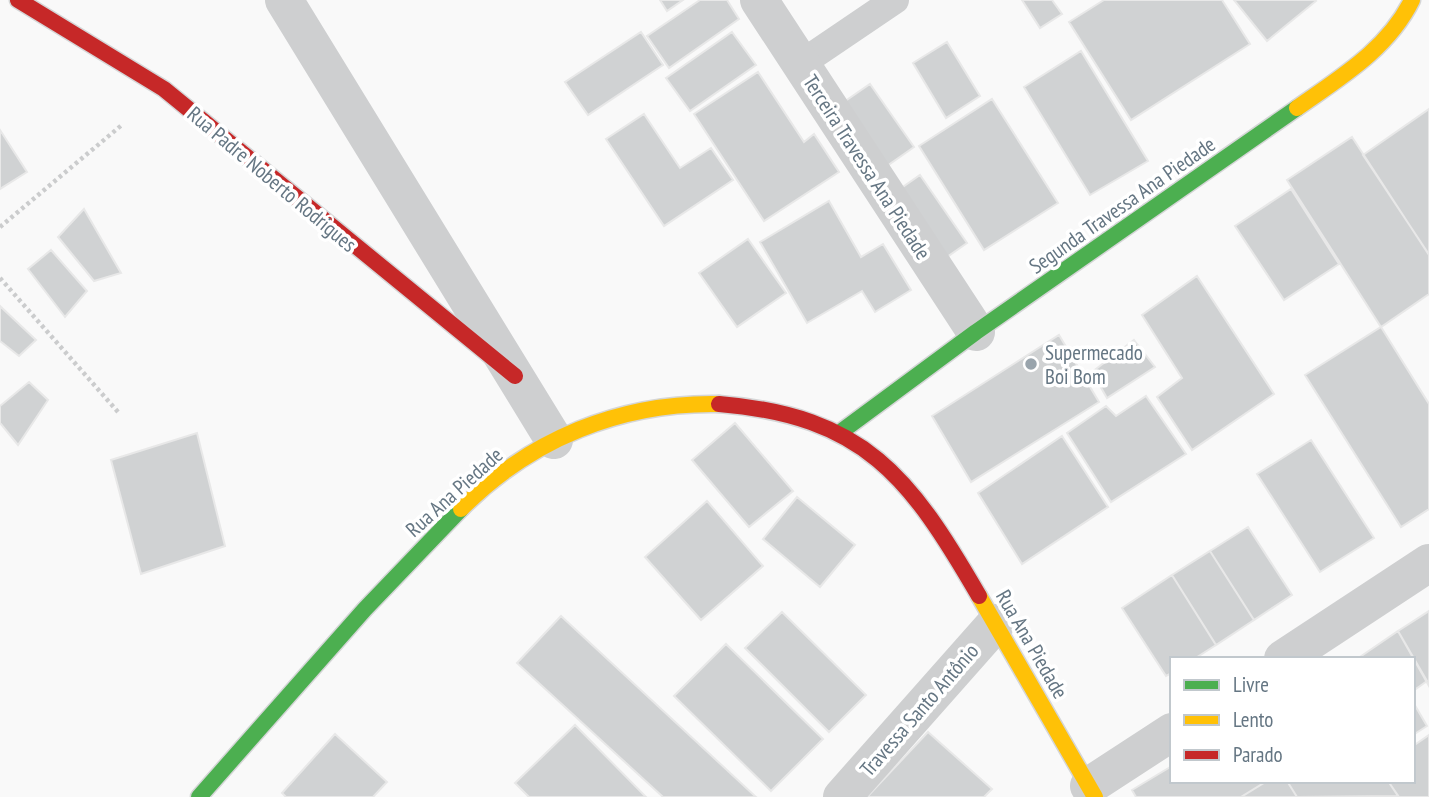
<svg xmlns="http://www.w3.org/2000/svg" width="1429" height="797" viewBox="0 0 1429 797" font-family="'PT Sans Narrow',sans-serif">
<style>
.building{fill:#d0d2d3;stroke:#e8e8e8;stroke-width:2}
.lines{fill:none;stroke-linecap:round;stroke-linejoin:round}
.fast-casing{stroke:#d5d6d7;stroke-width:19}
.slow-casing{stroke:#d5d6d7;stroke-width:19}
.jam-casing{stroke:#d5d6d7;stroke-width:19}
.path{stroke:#cbcccd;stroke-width:4.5;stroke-dasharray:3.5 3.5;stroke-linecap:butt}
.lane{stroke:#cecfd0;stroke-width:28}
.street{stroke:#cecfd0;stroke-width:38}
.fast{stroke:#4caf50;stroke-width:16}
.slow{stroke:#ffc107;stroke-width:16}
.jam{stroke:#c62828;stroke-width:16}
.poi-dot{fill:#99a4ac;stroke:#fff;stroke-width:2.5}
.labels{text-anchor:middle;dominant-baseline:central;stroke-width:7;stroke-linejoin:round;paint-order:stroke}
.street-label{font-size:21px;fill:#657683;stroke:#fff}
.poi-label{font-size:21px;fill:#657683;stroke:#fff;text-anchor:start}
</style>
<rect width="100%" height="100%" fill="#f9f9f9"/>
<path class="building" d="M 660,0 L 683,0 L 667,11 Z
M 700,0 L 727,0 L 739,19 L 669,68 L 647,36 Z
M 1022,0 L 1052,0 L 1062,14 L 1040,28 Z
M 1104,0 L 1222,0 L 1250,44 L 1131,120 L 1069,22 Z
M 1234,0 L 1315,0 L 1316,1 L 1267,41 Z
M 641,32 L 663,65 L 588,115 L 565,82 Z
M 732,32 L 756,65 L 690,111 L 666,78 Z
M 947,42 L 980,96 L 946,118 L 913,63 Z
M 1081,51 L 1148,161 L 1090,195 L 1024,87 Z
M 758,72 L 804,142 L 814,134 L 839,172 L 764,221 L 694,114 Z
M 870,84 L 914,147 L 884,168 L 841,104 Z
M 992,99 L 1058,203 L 984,250 L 919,146 Z
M 1429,109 L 1429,252 L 1428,253 L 1363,155 Z
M 644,114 L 680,168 L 711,148 L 733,180 L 664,226 L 606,139 Z
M 0,130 L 27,172 L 0,189 Z
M 1352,137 L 1429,255 L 1429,294 L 1381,327 L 1287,180 Z
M 920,175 L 967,243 L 947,257 L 900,189 Z
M 1291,189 L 1339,264 L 1284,300 L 1235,226 Z
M 829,201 L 861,257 L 883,244 L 911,290 L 875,312 L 862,291 L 807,323 L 760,242 Z
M 84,209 L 121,273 L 94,281 L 58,237 Z
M 748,239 L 786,293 L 737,327 L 699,273 Z
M 51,250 L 87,291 L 65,317 L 28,269 Z
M 1197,276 L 1274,394 L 1192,450 L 1157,397 L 1182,378 L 1142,315 Z
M 0,306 L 36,340 L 19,356 L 0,341 Z
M 1381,327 L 1429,404 L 1429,509 L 1401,527 L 1305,375 Z
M 1059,335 L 1099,402 L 971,482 L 932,416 Z
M 1134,340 L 1155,367 L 1107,398 L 1092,372 Z
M 29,382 L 48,400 L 18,445 L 0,423 L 0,406 Z
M 1146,396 L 1186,454 L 1111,502 L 1067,433 L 1106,406 L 1116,416 Z
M 735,423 L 793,491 L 749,527 L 692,460 Z
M 197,433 L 225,546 L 141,574 L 111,460 Z
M 1062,436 L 1108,507 L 1022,564 L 978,493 Z
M 1311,440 L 1374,538 L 1320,572 L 1257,474 Z
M 797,497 L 855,545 L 820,587 L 763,539 Z
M 707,501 L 763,566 L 701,620 L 645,557 Z
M 1248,527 L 1292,595 L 1254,620 L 1210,551 Z
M 1210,551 L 1254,620 L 1216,645 L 1172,575 Z
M 1172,575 L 1216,645 L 1194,659 L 1172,659 L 1172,673 L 1166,676 L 1122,608 Z
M 1429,611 L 1429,686 L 1398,631 Z
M 782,612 L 866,695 L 829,732 L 745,648 Z
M 561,616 L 756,797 L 663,797 L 517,663 Z
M 1398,631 L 1427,681 L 1413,691 L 1413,659 L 1357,659 Z
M 726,644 L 823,739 L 771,791 L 674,696 Z
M 1413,702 L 1427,726 L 1413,735 Z
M 575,725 L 646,797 L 529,797 L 515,783 Z
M 928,732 L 992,789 L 984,797 L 867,797 Z
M 335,734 L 387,782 L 373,797 L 286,797 L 282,793 Z
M 1429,735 L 1429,797 L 1399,797 L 1388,781 L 1413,781 L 1413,746 Z
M 1172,766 L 1172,781 L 1267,781 L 1241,797 L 1136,797 L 1132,790 Z
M 1267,781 L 1287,781 L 1297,797 L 1241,797 Z
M 1287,781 L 1388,781 L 1398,796 L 1297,797 Z"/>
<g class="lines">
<defs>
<path id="fast" d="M 842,431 L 976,332 L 1297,108
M 199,797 L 365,609 L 461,509"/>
<path id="slow" d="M 1297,108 C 1341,77 1388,49 1412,0
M 461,509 C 530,439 621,402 719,404
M 979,596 L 1095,797"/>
<path id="jam" d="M 18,0 L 164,89 L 515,376
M 719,404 C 865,416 910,477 979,596"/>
</defs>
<use href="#fast" class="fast-casing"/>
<use href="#slow" class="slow-casing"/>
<use href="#jam" class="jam-casing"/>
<path class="path" d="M 0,227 L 123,124
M 0,278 L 118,412"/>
<path class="lane" d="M 799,65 L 895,0"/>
<path class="street" d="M 284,0 L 554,440
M 759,0 L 976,332
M 1283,659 L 1429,563
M 1089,786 L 1172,732
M 842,797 L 996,623"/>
<use href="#fast" class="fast"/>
<use href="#slow" class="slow"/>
<use href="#jam" class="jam"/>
</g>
<circle class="poi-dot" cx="1031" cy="364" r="7"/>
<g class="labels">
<g class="street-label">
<text transform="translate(867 167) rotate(57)">Terceira Travessa Ana Piedade</text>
<text transform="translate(272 179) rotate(40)">Rua Padre Noberto Rodrigues</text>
<text transform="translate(1122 205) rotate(-35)">Segunda Travessa Ana Piedade</text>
<text transform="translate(454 492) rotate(-42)">Rua Ana Piedade</text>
<text transform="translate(1032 644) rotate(60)">Rua Ana Piedade</text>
<text transform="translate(919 710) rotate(-49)">Travessa Santo Antônio</text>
</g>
<g class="poi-label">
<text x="1045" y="352">Supermecado<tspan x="1045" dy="24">Boi Bom</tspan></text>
</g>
</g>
<rect x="1170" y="657" width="245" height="126" fill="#ffffff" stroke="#c1c8cd" stroke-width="2"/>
<rect x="1184" y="680" width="35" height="10" fill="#4caf50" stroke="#c1c8cd" stroke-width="2"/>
<text x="1233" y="692" font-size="21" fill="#657683">Livre</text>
<rect x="1184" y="715" width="35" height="10" fill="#ffc107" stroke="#c1c8cd" stroke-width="2"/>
<text x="1233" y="727" font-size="21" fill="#657683">Lento</text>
<rect x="1184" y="750" width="35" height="10" fill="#c62828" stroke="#c1c8cd" stroke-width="2"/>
<text x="1233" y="762" font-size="21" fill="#657683">Parado</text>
</svg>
